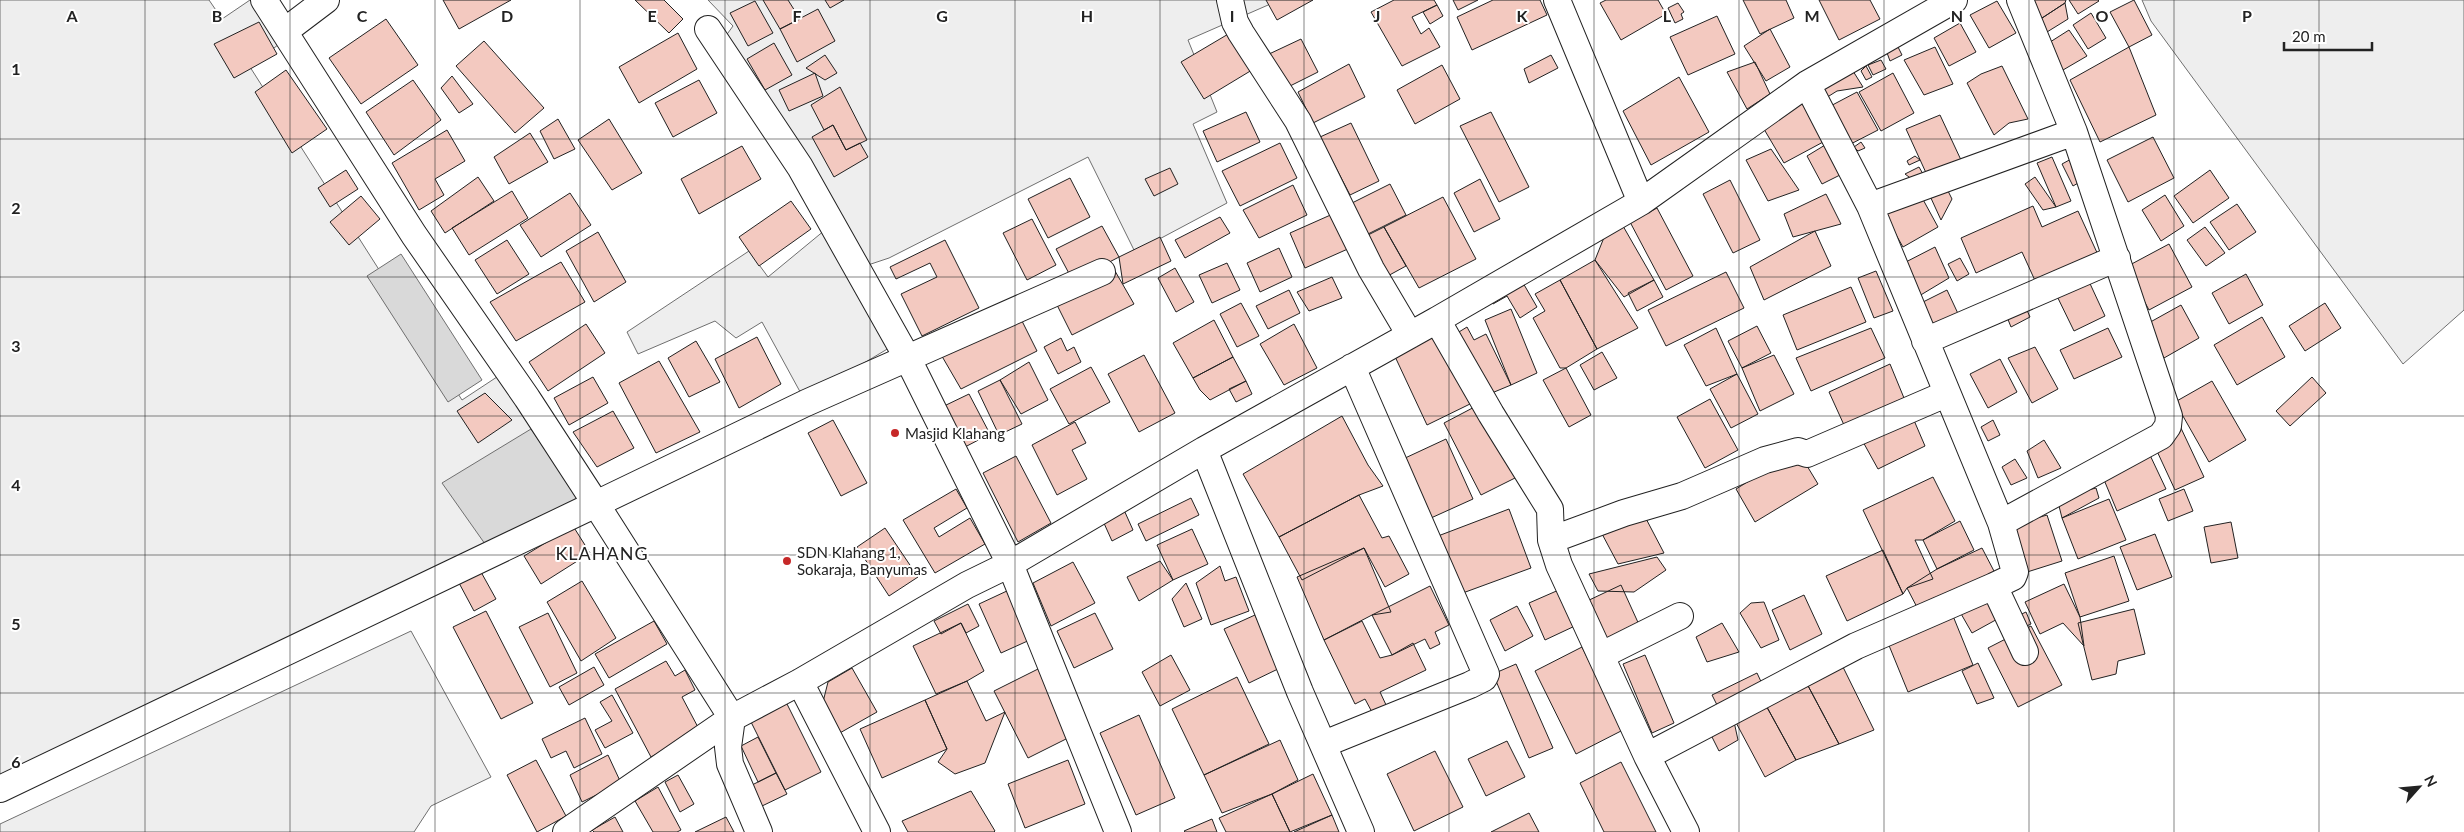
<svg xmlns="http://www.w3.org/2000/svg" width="2464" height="832" viewBox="0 0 2464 832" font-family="Lato,sans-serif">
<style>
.green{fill:#eee;stroke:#6f6f6f}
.water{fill:#d9d9d9;stroke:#6f6f6f}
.building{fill:#f3c9c0;stroke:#222}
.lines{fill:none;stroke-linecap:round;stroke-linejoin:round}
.street-casing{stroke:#222;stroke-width:28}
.street{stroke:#fff;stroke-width:26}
.grid{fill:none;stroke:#222;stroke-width:1;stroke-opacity:0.55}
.poi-dot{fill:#c62828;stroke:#fff;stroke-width:2}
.labels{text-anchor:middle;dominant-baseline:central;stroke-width:4;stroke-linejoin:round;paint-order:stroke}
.poi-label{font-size:15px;fill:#222;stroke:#fff;text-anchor:start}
.quarter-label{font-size:18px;letter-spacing:1px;fill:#222;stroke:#fff}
.grid-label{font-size:16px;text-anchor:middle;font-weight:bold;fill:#222;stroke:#fff;stroke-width:4;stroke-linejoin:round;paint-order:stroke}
</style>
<rect width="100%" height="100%" fill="#fff"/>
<path class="green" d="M 0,0 L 209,0 L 222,19 L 250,0 L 272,0 L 293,33 L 250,67 L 462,400 L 503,373 L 589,504 L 0,780 Z
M 708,0 L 1274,0 L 1275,2 L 1188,40 L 1217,112 L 1193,124 L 1227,203 L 1135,252 L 1088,157 L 889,258 L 865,266 L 899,342 L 804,399 L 762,322 L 736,338 L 715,321 L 638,354 L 627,332 L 749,251 L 768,277 L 842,216 L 720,44 L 733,26 Z
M 2142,0 L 2464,0 L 2464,310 L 2403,364 L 2151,21 Z
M 411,631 L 491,777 L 431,806 L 414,832 L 0,832 L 0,824 Z"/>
<path class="water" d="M 401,254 L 482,380 L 448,402 L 367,276 Z
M 531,429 L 581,502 L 490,551 L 442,483 Z"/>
<path class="building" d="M 443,0 L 511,0 L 459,29 Z
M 635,0 L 664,0 L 683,19 L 669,33 Z
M 763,0 L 788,0 L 800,19 L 780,29 Z
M 825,0 L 844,0 L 830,8 Z
M 1266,0 L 1313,0 L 1277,20 Z
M 1394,0 L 1434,0 L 1437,5 L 1412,17 L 1421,34 L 1429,28 L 1440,47 L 1402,66 L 1371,12 Z
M 1453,0 L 1478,0 L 1458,10 Z
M 1493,0 L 1540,0 L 1547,15 L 1472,50 L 1457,17 Z
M 1606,0 L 1658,0 L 1666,14 L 1621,40 L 1600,3 Z
M 1743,0 L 1786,0 L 1794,18 L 1760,34 Z
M 1819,0 L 1870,0 L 1880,19 L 1839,40 Z
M 2026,0 L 2066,0 L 2065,3 L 2039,20 Z
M 2069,0 L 2098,0 L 2099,1 L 2078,14 Z
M 2134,0 L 2152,35 L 2129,47 L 2110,12 Z
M 755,1 L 773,33 L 748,46 L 730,13 Z
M 1997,1 L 2016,33 L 1989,48 L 1970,15 Z
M 1678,3 L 1684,12 L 1681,14 L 1683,19 L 1675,23 L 1668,8 Z
M 2065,3 L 2068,19 L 2047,32 L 2039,20 Z
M 1437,5 L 1443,16 L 1430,24 L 1423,12 Z
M 818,9 L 835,41 L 797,62 L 780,29 Z
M 2091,13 L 2106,38 L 2088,49 L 2073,25 Z
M 1717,16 L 1735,54 L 1688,75 L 1670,37 Z
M 386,19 L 418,65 L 361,104 L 329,58 Z
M 259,22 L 277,54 L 234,78 L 214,44 Z
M 1960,23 L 1976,52 L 1949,66 L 1934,38 Z
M 1770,29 L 1790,67 L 1766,81 L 1744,46 Z
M 2069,30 L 2087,56 L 2063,70 L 2047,44 Z
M 678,33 L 697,69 L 639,103 L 619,67 Z
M 1230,33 L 1252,70 L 1204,99 L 1181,62 Z
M 1301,39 L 1318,72 L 1284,89 L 1267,55 Z
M 484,41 L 544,108 L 515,133 L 456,66 Z
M 774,43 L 792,75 L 765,90 L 747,59 Z
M 1897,45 L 1902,55 L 1890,61 L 1886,50 Z
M 1935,47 L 1953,84 L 1924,95 L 1904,60 Z
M 2129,47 L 2156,115 L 2100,142 L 2070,80 Z
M 825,55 L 837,73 L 825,80 L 806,68 Z
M 1551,55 L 1558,68 L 1529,83 L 1524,69 Z
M 1881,60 L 1886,69 L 1873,75 L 1868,65 Z
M 1755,62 L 1770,94 L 1747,109 L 1727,72 Z
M 1349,64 L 1365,97 L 1313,123 L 1298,92 Z
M 1442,65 L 1460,99 L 1415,124 L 1397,90 Z
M 1866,66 L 1872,77 L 1866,80 L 1861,71 Z
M 2002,66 L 2028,119 L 2009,123 L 1994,135 L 1967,83 L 1981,74 Z
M 286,70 L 327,129 L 292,153 L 255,92 Z
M 1853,71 L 1863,87 L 1837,91 L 1821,101 L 1825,88 Z
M 815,73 L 823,96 L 789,111 L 779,90 Z
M 1893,73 L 1914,113 L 1881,131 L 1859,92 Z
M 452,76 L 473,104 L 459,113 L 441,88 Z
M 1679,77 L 1709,132 L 1651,165 L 1623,111 Z
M 413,80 L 441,120 L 394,155 L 366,112 Z
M 699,80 L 717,113 L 673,137 L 655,103 Z
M 840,87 L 867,140 L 846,150 L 833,125 L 824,130 L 811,105 Z
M 1857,92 L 1878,130 L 1841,149 L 1821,111 Z
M 1800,100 L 1825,141 L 1784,163 L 1758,119 Z
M 1246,112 L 1260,142 L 1217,162 L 1203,131 Z
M 1491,112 L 1529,187 L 1499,202 L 1460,126 Z
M 1940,115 L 1961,160 L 1927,175 L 1906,129 Z
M 558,119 L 575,149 L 554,159 L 540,131 Z
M 609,119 L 642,173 L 612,190 L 578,140 Z
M 1351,123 L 1379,181 L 1350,195 L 1320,137 Z
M 833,125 L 846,150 L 860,143 L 868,157 L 834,177 L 812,137 Z
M 447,130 L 465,161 L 435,179 L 444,195 L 419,210 L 392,163 Z
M 530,133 L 548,162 L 509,184 L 494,157 Z
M 2153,137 L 2174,178 L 2128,202 L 2107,160 Z
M 1830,142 L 1844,173 L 1822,184 L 1807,156 Z
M 1861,142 L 1865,148 L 1858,151 L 1854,147 Z
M 1280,143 L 1297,178 L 1240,206 L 1222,171 Z
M 742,146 L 761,179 L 699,214 L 681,179 Z
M 1771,149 L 1799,190 L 1768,201 L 1746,160 Z
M 1915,156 L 1920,160 L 1909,165 L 1907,161 Z
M 2052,157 L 2071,201 L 2056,207 L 2037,163 Z
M 2073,158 L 2085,179 L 2073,186 L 2062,164 Z
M 1919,167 L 1923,174 L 1913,180 L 1905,174 Z
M 1170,168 L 1178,184 L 1154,196 L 1145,179 Z
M 346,170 L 358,189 L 330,207 L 318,188 Z
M 2210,170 L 2229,198 L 2193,223 L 2174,196 Z
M 478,177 L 494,201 L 445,233 L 431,211 Z
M 2035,177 L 2056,207 L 2043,210 L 2025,184 Z
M 1070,178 L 1090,217 L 1048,238 L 1028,199 Z
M 1480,179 L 1500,219 L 1474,232 L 1454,193 Z
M 1730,180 L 1760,240 L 1733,253 L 1703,194 Z
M 1390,184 L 1406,215 L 1358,239 L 1342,208 Z
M 1293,185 L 1307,215 L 1259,238 L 1243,210 Z
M 1947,189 L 1952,199 L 1941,220 L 1930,196 Z
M 512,191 L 528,218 L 469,255 L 452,228 Z
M 570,193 L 591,225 L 541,257 L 520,225 Z
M 1826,194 L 1841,224 L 1793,237 L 1784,214 Z
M 1920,194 L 1938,227 L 1903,247 L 1884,214 Z
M 2165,195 L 2184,226 L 2161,241 L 2142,210 Z
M 361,196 L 380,219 L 349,245 L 330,222 Z
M 1443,197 L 1476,259 L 1419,288 L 1384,227 Z
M 791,201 L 811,229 L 759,266 L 739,237 Z
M 2237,204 L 2256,232 L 2229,250 L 2210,222 Z
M 2033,206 L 2042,227 L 2078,211 L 2099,257 L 2037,285 L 2022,252 L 1976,273 L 1961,238 Z
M 1657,208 L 1693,276 L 1666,290 L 1630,222 Z
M 1335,213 L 1350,248 L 1305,268 L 1290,233 Z
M 1220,217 L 1230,233 L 1185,258 L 1175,240 Z
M 1032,219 L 1056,265 L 1027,280 L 1003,233 Z
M 1102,226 L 1119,257 L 1073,281 L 1056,249 Z
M 1623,226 L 1654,280 L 1624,297 L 1595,260 L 1605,235 Z
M 1384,227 L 1406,266 L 1373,284 L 1350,244 Z
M 2205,227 L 2225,253 L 2206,266 L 2187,240 Z
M 1815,231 L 1831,266 L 1764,300 L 1750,267 Z
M 598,232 L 626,282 L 594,302 L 566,251 Z
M 1160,237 L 1171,261 L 1123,284 L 1119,257 Z
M 507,240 L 529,274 L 497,294 L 475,260 Z
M 945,240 L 979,308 L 922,336 L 901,294 L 937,277 L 930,263 L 896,279 L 890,267 Z
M 2169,244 L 2192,287 L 2149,310 L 2126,267 Z
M 1935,247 L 1949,278 L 1914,299 L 1900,265 Z
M 1279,248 L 1292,277 L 1260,292 L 1247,263 Z
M 1960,258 L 1969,274 L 1957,281 L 1948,264 Z
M 1595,260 L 1638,328 L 1597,349 L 1560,280 Z
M 561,262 L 585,302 L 516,341 L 490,302 Z
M 1227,263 L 1240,290 L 1212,303 L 1199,275 Z
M 1175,268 L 1194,302 L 1176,312 L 1158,278 Z
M 1115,271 L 1134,304 L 1072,335 L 1055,301 Z
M 1876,271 L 1893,311 L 1874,318 L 1858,278 Z
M 1726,272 L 1744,308 L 1666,346 L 1648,310 Z
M 2246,274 L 2263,305 L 2229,324 L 2212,293 Z
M 2086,275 L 2105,316 L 2074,331 L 2054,290 Z
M 1519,276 L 1537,307 L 1520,318 L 1507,296 L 1493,304 L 1487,295 Z
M 1332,277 L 1342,298 L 1309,311 L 1297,292 Z
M 1560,280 L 1597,349 L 1566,368 L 1560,368 L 1533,318 L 1545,311 L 1535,294 Z
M 1654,280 L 1663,297 L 1637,311 L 1628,293 Z
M 1851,287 L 1866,322 L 1797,350 L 1783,315 Z
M 1289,290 L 1300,313 L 1268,329 L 1256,306 Z
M 1947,290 L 1961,320 L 1930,336 L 1917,305 Z
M 1241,303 L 1259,336 L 1237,347 L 1220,314 Z
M 2325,303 L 2341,328 L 2305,351 L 2289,326 Z
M 2181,305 L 2199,338 L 2164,358 L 2145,325 Z
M 1015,307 L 1037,351 L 961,389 L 936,346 Z
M 2026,308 L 2030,317 L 2011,327 L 2007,317 Z
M 1511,309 L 1537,373 L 1511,385 L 1485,320 Z
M 2262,317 L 2285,357 L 2237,385 L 2214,345 Z
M 1214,320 L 1233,357 L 1193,378 L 1173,343 Z
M 586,324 L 605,353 L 548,391 L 529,362 Z
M 1294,324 L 1317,368 L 1284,385 L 1260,344 Z
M 1757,326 L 1771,353 L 1742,368 L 1728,341 Z
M 1467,327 L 1474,340 L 1486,334 L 1511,385 L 1487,395 L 1454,335 Z
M 1435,328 L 1470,404 L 1427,425 L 1391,348 Z
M 1716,328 L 1737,374 L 1706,386 L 1684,345 Z
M 1871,328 L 1885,358 L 1811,391 L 1796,358 Z
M 2108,328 L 2122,357 L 2074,379 L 2060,350 Z
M 757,337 L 781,384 L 739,408 L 715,359 Z
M 1061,338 L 1067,351 L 1074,347 L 1081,362 L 1058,374 L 1044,347 Z
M 696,341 L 720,382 L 689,397 L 668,358 Z
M 2035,347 L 2058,389 L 2032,403 L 2008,358 Z
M 1602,352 L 1617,378 L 1594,390 L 1580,365 Z
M 1144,355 L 1175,413 L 1139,432 L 1108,374 Z
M 1774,355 L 1794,394 L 1760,411 L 1742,368 Z
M 1233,357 L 1246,381 L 1210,400 L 1200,390 L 1193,378 Z
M 2000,359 L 2017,392 L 1988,408 L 1970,374 Z
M 659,361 L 700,432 L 656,453 L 619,383 Z
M 1029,362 L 1048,400 L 1021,414 L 1000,380 Z
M 1890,364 L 1904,398 L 1844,425 L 1829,392 Z
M 1091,367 L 1110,402 L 1069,424 L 1050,389 Z
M 1566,368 L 1591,415 L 1569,427 L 1543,380 Z
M 1737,374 L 1758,414 L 1731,428 L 1710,389 Z
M 593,377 L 608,403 L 569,425 L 554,398 Z
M 2312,377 L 2326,393 L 2290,426 L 2276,411 Z
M 1000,380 L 1022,424 L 999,435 L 978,391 Z
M 1246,381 L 1252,394 L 1236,402 L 1229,389 Z
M 2212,381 L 2246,440 L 2209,462 L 2175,402 Z
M 485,393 L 512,420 L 478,443 L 457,411 Z
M 969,394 L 990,434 L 963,448 L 942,407 Z
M 1710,399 L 1738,450 L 1705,468 L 1677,417 Z
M 1482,403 L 1519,476 L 1481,495 L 1444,423 Z
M 613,411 L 634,448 L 597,467 L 573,432 Z
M 1342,416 L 1368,465 L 1383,486 L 1359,495 L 1279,537 L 1243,474 Z
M 1913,418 L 1925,446 L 1878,469 L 1862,440 Z
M 833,420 L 867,483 L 841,496 L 808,433 Z
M 1993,420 L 2000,435 L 1988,441 L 1981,427 Z
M 1075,422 L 1086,443 L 1072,450 L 1087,479 L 1057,495 L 1032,445 Z
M 2180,426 L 2204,477 L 2175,490 L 2156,449 Z
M 1446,439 L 1473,499 L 1431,518 L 1403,459 Z
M 2044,440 L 2061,468 L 2038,478 L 2027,451 Z
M 1798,451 L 1818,484 L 1755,522 L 1736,489 Z
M 2149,453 L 2166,489 L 2117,511 L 2102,475 Z
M 1016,456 L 1051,523 L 1018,542 L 983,473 Z
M 2015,459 L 2027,478 L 2011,485 L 2002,467 Z
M 1933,477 L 1955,521 L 1923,540 L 1915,540 L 1933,579 L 1907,588 L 1903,594 L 1863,510 Z
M 2096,488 L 2099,498 L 2062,518 L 2057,498 Z
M 956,489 L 967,508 L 934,528 L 939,537 L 970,518 L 985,544 L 935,573 L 903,520 Z
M 2184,489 L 2193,511 L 2168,521 L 2159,499 Z
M 1359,495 L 1382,538 L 1389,536 L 1409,574 L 1385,587 L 1364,548 L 1302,580 L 1279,537 Z
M 1191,498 L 1199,515 L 1146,541 L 1138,524 Z
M 2109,499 L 2126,540 L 2078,559 L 2062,518 Z
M 1509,509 L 1531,568 L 1460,594 L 1438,536 Z
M 1124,510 L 1133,530 L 1112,541 L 1103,521 Z
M 1642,511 L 1664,553 L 1618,564 L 1601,532 Z
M 2047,515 L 2062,561 L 2024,573 L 2010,526 Z
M 1960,521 L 1974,550 L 1937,569 L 1923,540 Z
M 2231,522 L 2238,558 L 2211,563 L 2204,527 Z
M 573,526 L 590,553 L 541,584 L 524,556 Z
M 885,528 L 918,577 L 889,596 L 857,547 Z
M 1192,529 L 1208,564 L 1173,580 L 1157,545 Z
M 2155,534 L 2172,577 L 2137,590 L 2120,547 Z
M 1364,548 L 1391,612 L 1372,615 L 1324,640 L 1297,577 Z
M 1982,548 L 1995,573 L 1920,613 L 1907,588 L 1937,569 Z
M 1883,550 L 1903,594 L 1847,621 L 1826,576 Z
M 2114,556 L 2129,601 L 2080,617 L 2065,573 Z
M 1657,557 L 1666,570 L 1634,592 L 1598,591 L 1589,574 Z
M 1160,561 L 1173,580 L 1139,601 L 1127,577 Z
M 1073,562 L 1095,603 L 1051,626 L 1033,583 Z
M 1220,566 L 1225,581 L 1236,577 L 1249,611 L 1211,625 L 1196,583 Z
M 481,572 L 496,599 L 474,611 L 459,583 Z
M 582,581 L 616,638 L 581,661 L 547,602 Z
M 1186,583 L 1202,619 L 1184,627 L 1172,599 Z
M 2064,584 L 2080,617 L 2084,646 L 2063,623 L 2040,634 L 2025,602 Z
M 1621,585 L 1641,629 L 1605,645 L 1585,602 Z
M 1430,586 L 1449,625 L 1435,632 L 1440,644 L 1430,649 L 1425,639 L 1392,655 L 1372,615 Z
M 1561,589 L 1577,625 L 1545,640 L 1529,603 Z
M 1009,590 L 1032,639 L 1001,653 L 979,604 Z
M 1804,595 L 1822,634 L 1790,650 L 1772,610 Z
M 1987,597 L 2012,611 L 1972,633 L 1960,612 Z
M 1764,602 L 1779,640 L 1761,648 L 1740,613 L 1751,603 Z
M 968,604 L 979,626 L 966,633 L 961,623 L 941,634 L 934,621 Z
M 1517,606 L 1533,636 L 1505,651 L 1490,620 Z
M 2134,609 L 2145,654 L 2118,661 L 2116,674 L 2092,680 L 2078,623 Z
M 486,611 L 533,703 L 501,719 L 453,627 Z
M 2026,612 L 2031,624 L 2018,630 L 2013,618 Z
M 548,613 L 577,673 L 550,687 L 519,627 Z
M 1095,613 L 1113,649 L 1074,668 L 1057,631 Z
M 1255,615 L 1280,668 L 1249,683 L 1224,629 Z
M 1953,616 L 1973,665 L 1908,692 L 1888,643 Z
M 654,621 L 667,644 L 609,678 L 595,654 Z
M 1362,621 L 1380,658 L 1392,655 L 1413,643 L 1426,670 L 1380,692 L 1387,707 L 1373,714 L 1365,699 L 1355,704 L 1324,640 Z
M 961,623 L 984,671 L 967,681 L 936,694 L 913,646 Z
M 1722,623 L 1739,652 L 1707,662 L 1696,637 Z
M 2031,626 L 2062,685 L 2018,707 L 1988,648 Z
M 1582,647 L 1623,730 L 1576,754 L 1535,671 Z
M 1171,655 L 1190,690 L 1160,706 L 1142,672 Z
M 1645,655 L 1674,723 L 1652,733 L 1623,664 Z
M 666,661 L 675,676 L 685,670 L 695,690 L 682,697 L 700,731 L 651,757 L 615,689 Z
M 1978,663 L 1994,698 L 1977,704 L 1962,671 Z
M 1516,664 L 1553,748 L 1529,758 L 1493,674 Z
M 1842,665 L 1874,730 L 1839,744 L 1806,682 Z
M 594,667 L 604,685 L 569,705 L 559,687 Z
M 852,668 L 877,712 L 838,734 L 822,706 L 828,682 Z
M 1038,669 L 1072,736 L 1028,758 L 994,691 Z
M 1757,673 L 1764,688 L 1720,711 L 1712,695 Z
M 1237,677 L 1269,744 L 1204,775 L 1172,709 Z
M 967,681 L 986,721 L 1005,712 L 985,763 L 955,774 L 938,762 L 947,749 L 925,700 Z
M 1806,682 L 1839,744 L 1796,760 L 1763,700 Z
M 612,695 L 633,733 L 605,748 L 595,730 L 612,721 L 600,702 Z
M 925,700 L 947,749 L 882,778 L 860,729 Z
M 1763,700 L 1796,760 L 1765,777 L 1733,717 Z
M 786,702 L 821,772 L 785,790 L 750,720 Z
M 1139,715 L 1175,798 L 1136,815 L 1100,733 Z
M 1733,717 L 1738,740 L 1719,751 L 1709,731 Z
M 585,718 L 602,754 L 574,768 L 566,751 L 551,758 L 542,739 Z
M 758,737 L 776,773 L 758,782 L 741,746 Z
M 1280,740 L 1298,780 L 1272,794 L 1222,813 L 1204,775 Z
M 1507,741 L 1525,777 L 1486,796 L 1468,759 Z
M 1435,751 L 1463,807 L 1414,831 L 1387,774 Z
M 608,755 L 621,783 L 582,802 L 570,775 Z
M 536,760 L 566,816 L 537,832 L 507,775 Z
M 1068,760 L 1085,804 L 1025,828 L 1008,784 Z
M 1621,762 L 1656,832 L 1604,832 L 1580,783 Z
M 776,773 L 787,794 L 762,806 L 752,785 Z
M 1313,774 L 1332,815 L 1290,832 L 1272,794 Z
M 678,775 L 694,804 L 680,812 L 665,782 Z
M 658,787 L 681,830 L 677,832 L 653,832 L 635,801 Z
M 971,791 L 995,831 L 994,832 L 908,832 L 902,821 Z
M 1272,794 L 1290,832 L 1226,832 L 1219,818 Z
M 1529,813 L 1539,832 L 1491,832 Z
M 1332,815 L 1339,832 L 1294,832 Z
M 615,817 L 623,832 L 594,832 L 592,830 Z
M 726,817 L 734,832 L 695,832 Z
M 1212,819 L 1217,832 L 1185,832 L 1184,831 Z"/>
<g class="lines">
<defs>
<path id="street" d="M 1230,0 L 1235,22 L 1241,33 L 1298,121 L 1371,269 L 1410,335
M 1557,0 L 1641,202
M 708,29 L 800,167 L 908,359 L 1010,564 L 1118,832
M 285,31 L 326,0
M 1807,84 L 1870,206 L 2001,523 L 2015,572 L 2013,577 L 1994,586 L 2025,652
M 1870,206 L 2074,132
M 1925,341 L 2117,258
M 2001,523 L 2161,436 L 2168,426 L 2169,416 L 2074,132 L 2020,0
M 1551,540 L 1624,513 L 1682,496 L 1765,460 L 1798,451 L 1807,454 L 1946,394
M 1602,655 L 1680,616
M 800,682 L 877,832
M 1324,744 L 1470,685 L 1484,678 L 1486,674 L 1352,367
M 1647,756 L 1856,646 L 1994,586
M 0,789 L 596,504 L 527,398 L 414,235 L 264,0
M 566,832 L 732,718 L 800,682 L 967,585 L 1010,564 L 1204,450
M 759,832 L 730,764 L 728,747 L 732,718 L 596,504 L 806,403 L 1102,272
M 1361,832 L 1300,692 L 1204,450 L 1437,320
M 1686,832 L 1647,756 L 1559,565 L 1551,540 L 1550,509 L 1491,414 L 1437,320 L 1641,202 L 1807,84 L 1954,0"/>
</defs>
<use href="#street" class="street-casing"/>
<use href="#street" class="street"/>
</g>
<path class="grid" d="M 145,0 L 145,832M 290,0 L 290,832M 435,0 L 435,832M 580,0 L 580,832M 725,0 L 725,832M 870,0 L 870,832M 1015,0 L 1015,832M 1160,0 L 1160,832M 1304,0 L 1304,832M 1449,0 L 1449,832M 1594,0 L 1594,832M 1739,0 L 1739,832M 1884,0 L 1884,832M 2029,0 L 2029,832M 2174,0 L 2174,832M 2319,0 L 2319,832M 0,139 L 2464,139M 0,277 L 2464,277M 0,416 L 2464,416M 0,555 L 2464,555M 0,693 L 2464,693"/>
<g class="poi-dot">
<circle cx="895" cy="433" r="5"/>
<circle cx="787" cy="561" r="5"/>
</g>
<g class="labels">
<g class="poi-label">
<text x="905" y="433">Masjid Klahang</text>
<text x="797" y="552">SDN Klahang 1,<tspan x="797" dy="17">Sokaraja, Banyumas</tspan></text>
</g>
<g class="quarter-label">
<text x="602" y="553">KLAHANG</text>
</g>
</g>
<g class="grid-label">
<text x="72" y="22">A</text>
<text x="217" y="22">B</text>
<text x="362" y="22">C</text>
<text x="507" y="22">D</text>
<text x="652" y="22">E</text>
<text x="797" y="22">F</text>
<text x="942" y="22">G</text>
<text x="1087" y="22">H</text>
<text x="1232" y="22">I</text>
<text x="1377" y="22">J</text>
<text x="1522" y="22">K</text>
<text x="1667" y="22">L</text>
<text x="1812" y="22">M</text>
<text x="1957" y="22">N</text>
<text x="2102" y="22">O</text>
<text x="2247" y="22">P</text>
<text x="16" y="75">1</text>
<text x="16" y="214">2</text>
<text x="16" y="352">3</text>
<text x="16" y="491">4</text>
<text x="16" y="630">5</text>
<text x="16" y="768">6</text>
</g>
<g transform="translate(2419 787) rotate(63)" stroke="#ffffff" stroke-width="4" paint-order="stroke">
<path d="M0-4L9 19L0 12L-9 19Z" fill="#222222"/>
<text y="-8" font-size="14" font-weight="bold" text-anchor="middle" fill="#222222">N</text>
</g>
<path d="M2284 42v8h88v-8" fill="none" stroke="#222222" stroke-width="2.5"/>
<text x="2292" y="42" font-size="15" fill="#222222" stroke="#ffffff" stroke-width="4" paint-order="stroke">20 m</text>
</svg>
